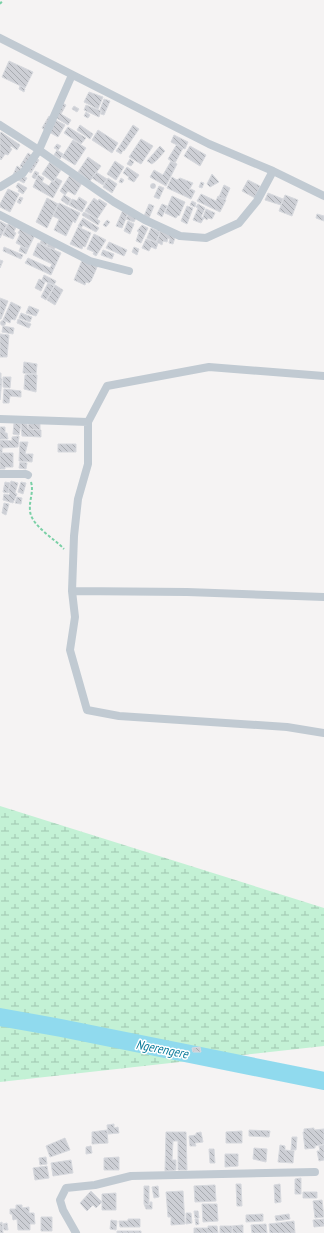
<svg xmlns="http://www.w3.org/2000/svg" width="324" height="1233" viewBox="0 0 324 1233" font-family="'PT Sans Narrow',sans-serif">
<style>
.wetland{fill:url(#wetland-marsh)}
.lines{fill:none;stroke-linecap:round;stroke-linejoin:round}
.river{stroke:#90daee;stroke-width:18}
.building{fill:url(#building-back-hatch);stroke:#d7d9de}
.path{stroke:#7ad0a6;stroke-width:2;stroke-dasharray:3 2;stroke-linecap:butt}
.street{stroke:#c1cad2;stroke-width:8}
.labels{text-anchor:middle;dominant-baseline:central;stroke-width:3;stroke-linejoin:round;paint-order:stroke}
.water-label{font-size:13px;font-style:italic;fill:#0c7c9b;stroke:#fff}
</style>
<defs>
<pattern id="wetland-marsh" width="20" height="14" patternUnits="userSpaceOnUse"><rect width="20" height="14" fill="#c3f1d5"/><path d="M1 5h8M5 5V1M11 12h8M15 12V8" fill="none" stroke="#a0c6b0"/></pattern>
<pattern id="building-back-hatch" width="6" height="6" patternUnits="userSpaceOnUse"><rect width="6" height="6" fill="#cdcfd5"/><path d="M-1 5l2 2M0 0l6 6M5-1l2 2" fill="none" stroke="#a8abb0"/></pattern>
</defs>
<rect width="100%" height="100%" fill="#f5f3f3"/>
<path class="wetland" d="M 0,806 L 324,908 L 324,1046 L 0,1082 Z"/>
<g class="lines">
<path class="river" d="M 0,1017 L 61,1028 L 324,1081"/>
</g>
<path class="building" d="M 9,61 L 33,72 L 25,88 L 2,77 Z
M 20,86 L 25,89 L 24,92 L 19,89 Z
M 89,92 L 103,97 L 98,109 L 84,102 Z
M 104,99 L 110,101 L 104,115 L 101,114 L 102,111 L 100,110 Z
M 61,102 L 66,105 L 61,114 L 71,120 L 68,125 L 53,116 Z
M 86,105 L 101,111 L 99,117 L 84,110 Z
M 74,106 L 79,109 L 77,112 L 72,109 Z
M 86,112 L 90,115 L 88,118 L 84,116 Z
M 49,116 L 53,119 L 46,131 L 42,128 Z
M 54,119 L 65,125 L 58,137 L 47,131 Z
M 80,125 L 93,134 L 90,139 L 77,130 Z
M 133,125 L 139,129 L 124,151 L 119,147 Z
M 68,127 L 86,138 L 81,144 L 64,133 Z
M 98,130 L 118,143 L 112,153 L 92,140 Z
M 1,132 L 20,145 L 17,150 L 11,146 L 10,148 L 12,149 L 8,155 L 5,154 L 1,160 L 0,159 L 0,134 Z
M 174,135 L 188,142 L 185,149 L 171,142 Z
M 141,139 L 153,146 L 141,164 L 129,157 Z
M 73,140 L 86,148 L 75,165 L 62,157 Z
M 57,144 L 61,146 L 58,150 L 54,148 Z
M 177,144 L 183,148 L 175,163 L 168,159 Z
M 160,146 L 165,151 L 157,160 L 152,164 L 147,161 Z
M 190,146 L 206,155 L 200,166 L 184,156 Z
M 119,147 L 123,150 L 121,154 L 116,151 Z
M 57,150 L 63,154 L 60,159 L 54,155 Z
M 28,153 L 39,160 L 31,173 L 20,166 Z
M 88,157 L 101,166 L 90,181 L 78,172 Z
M 130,159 L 134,162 L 131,166 L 127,164 Z
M 115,161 L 124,167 L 116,180 L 107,174 Z
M 171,161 L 177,164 L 166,186 L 150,177 L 154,170 L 163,175 Z
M 50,162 L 61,170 L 53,182 L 42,174 Z
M 17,166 L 24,170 L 21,175 L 27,178 L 24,183 L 12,177 Z
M 127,167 L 139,175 L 134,182 L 128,179 L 129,177 L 123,173 Z
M 35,171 L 39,173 L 35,179 L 32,177 Z
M 96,172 L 107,179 L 103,185 L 92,178 Z
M 212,174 L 219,182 L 210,187 L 207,184 Z
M 38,175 L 44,178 L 42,182 L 49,186 L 52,181 L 54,182 L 56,178 L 62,181 L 53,198 L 33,187 Z
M 70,175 L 82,183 L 75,195 L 68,191 L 65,195 L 60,191 Z
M 172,177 L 177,180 L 180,178 L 193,183 L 189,190 L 191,189 L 195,191 L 191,199 L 167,188 Z
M 108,178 L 117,184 L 112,193 L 103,187 Z
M 121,178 L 124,180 L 122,183 L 119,182 Z
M 248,180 L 260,186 L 255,198 L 242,191 Z
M 201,182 L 204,183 L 202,188 L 199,187 Z
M 18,183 L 27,188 L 23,194 L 18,191 L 19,189 L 16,187 Z
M150.5 186a2.5 2.5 0 1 1 5 0a2.5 2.5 0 1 1-5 0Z
M 224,185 L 230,188 L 225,200 L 219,197 Z
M 159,186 L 164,188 L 159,199 L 154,197 Z
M 8,189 L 19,194 L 10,212 L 0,207 L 0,204 Z
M 268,193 L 283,199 L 281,205 L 265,200 Z
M 201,194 L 216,201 L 218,196 L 226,200 L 220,212 L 197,201 Z
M 64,195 L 71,199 L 68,205 L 61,200 Z
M 285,195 L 298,200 L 292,216 L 279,211 Z
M 172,196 L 185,202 L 179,216 L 178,215 L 176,218 L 165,213 Z
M 20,197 L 23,198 L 20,204 L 17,202 Z
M 79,197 L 87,202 L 82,212 L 69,205 L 72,199 L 77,201 Z
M 47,198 L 58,204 L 47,228 L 36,222 Z
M 94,198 L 98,201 L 99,199 L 107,204 L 97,219 L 85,211 Z
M 192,201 L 196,203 L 195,207 L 190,205 Z
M 59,203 L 80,213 L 75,223 L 73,221 L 66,236 L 54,230 L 59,219 L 53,216 Z
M 149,204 L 154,206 L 149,218 L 144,216 Z
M 162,204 L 167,206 L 162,217 L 157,214 Z
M 198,204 L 205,208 L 201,217 L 204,218 L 201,223 L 193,220 L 198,208 L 196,207 Z
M 187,206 L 193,208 L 187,224 L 181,221 Z
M 206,209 L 215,213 L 212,219 L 208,218 L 207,220 L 203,217 Z
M 123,210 L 128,213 L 122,228 L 116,226 Z
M 84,212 L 100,221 L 98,225 L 82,215 Z
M 129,213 L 137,216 L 134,222 L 126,219 Z
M 317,214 L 324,216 L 324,221 L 316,218 Z
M 83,218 L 99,228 L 96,232 L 83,225 L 81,228 L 78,226 Z
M 107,220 L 110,222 L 106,227 L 103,225 Z
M 0,221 L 7,225 L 0,238 Z
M 128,221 L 134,224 L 130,234 L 124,231 Z
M 8,224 L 16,227 L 14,232 L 16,233 L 13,239 L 3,235 Z
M 142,225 L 148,228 L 141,243 L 136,241 L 139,232 L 137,231 Z
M 78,227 L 91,233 L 85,247 L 83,246 L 82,249 L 70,244 Z
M 21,228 L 35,235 L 28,249 L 16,243 L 20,234 L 18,233 Z
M 151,228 L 160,232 L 156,242 L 147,238 Z
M 158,228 L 176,234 L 173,244 L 169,243 L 170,239 L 168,238 L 167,242 L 163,241 L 162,245 L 157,242 L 160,232 L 157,231 Z
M 94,234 L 106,240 L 96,256 L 93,254 L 94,252 L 87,249 Z
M 42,239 L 48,242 L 46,246 L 40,243 Z
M 146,239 L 158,243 L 156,249 L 151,247 L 149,251 L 142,248 Z
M 49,242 L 56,246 L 54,250 L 47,246 Z
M 109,242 L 127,250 L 124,256 L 106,248 Z
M 38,243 L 61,253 L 51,275 L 25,263 L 28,258 L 50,268 L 52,264 L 33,255 Z
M 21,246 L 28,249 L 26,254 L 19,251 Z
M 4,247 L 23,255 L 21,259 L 3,251 Z
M 134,247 L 139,249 L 137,255 L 132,252 Z
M 103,250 L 114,254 L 112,259 L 101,255 Z
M 83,258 L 98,265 L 91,281 L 89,283 L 86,282 L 85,285 L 74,280 Z
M 0,260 L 3,261 L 0,268 Z
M 44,275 L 56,281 L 54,285 L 42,280 Z
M 39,279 L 45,282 L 41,291 L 35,288 Z
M 48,283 L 54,286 L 46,300 L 41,297 Z
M 55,285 L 63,290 L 55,305 L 47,300 Z
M 0,298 L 8,301 L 1,319 L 0,319 Z
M 11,302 L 21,307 L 15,320 L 11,319 L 10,323 L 3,320 Z
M 29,306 L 39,310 L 36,316 L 26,313 Z
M 21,313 L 32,317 L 30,322 L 19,318 Z
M 18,319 L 31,324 L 29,328 L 17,323 Z
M0.5 323a2.5 2.5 0 1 1 5 0a2.5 2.5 0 1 1-5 0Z
M 3,326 L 14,328 L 13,334 L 2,332 Z
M 0,334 L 9,335 L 7,357 L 0,357 Z
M 24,362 L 37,364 L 36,374 L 23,373 Z
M 0,373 L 1,373 L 1,379 L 2,379 L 0,400 Z
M 31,374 L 37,375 L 36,392 L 24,389 L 25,375 Z
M 3,377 L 11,377 L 10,388 L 3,387 Z
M 4,389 L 21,391 L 21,397 L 10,396 L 9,403 L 3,403 Z
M 21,422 L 25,423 L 25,424 L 27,424 L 28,429 L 41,430 L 41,437 L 22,436 Z
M 14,423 L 21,424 L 19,435 L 13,434 Z
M 29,423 L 40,424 L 40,430 L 28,429 Z
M 0,427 L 5,427 L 5,433 L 7,433 L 8,439 L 0,439 Z
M 19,436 L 18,447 L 0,448 L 0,440 L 12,441 L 12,437 Z
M 20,442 L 28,442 L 25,454 L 33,454 L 32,462 L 19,461 Z
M 58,444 L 76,444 L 76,452 L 58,452 Z
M 0,448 L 2,448 L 2,453 L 13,453 L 13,467 L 5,467 L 5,469 L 0,469 Z
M 20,462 L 27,463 L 26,469 L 19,468 Z
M 11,481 L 18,483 L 15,493 L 17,494 L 13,503 L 3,500 L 4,494 L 9,495 L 10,493 L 8,492 Z
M 5,482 L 10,483 L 8,493 L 3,492 Z
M 21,482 L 26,483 L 23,494 L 18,492 Z
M 17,497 L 22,498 L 21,504 L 15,503 Z
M 4,503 L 9,504 L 6,515 L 2,513 Z
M 200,1047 L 201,1052 L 193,1052 L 192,1048 Z
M 114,1124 L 114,1128 L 118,1127 L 119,1133 L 108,1134 L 107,1125 Z
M 314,1128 L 314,1130 L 324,1129 L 324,1144 L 315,1146 L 315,1148 L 305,1149 L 303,1132 L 304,1132 L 304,1129 Z
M 107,1130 L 108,1143 L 92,1144 L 92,1132 Z
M 249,1130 L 270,1131 L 269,1137 L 249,1136 Z
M 242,1131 L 242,1143 L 226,1143 L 226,1132 Z
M 166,1132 L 186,1132 L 187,1170 L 178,1170 L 178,1141 L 173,1141 L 172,1160 L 176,1160 L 176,1170 L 165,1171 Z
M 201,1132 L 203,1142 L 195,1143 L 196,1146 L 190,1146 L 189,1136 L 196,1135 L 196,1133 Z
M 292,1137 L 297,1137 L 296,1150 L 291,1150 Z
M 65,1138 L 70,1150 L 50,1157 L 46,1146 Z
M 280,1145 L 285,1146 L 285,1150 L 294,1151 L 293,1163 L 278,1162 Z
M 324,1145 L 324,1160 L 319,1161 L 317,1151 L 320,1151 L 319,1146 Z
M 91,1146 L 92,1153 L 86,1154 L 86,1147 Z
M 254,1148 L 267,1149 L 266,1162 L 253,1159 Z
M 209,1149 L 214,1149 L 215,1163 L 210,1163 Z
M 225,1154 L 238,1154 L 238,1166 L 225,1167 Z
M 46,1157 L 47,1164 L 40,1165 L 39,1158 Z
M 119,1157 L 119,1170 L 104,1170 L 104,1158 Z
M 71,1160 L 73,1173 L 53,1176 L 51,1163 Z
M 47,1166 L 49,1178 L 35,1180 L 33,1168 Z
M 301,1178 L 301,1194 L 295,1194 L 295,1179 Z
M 236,1184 L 241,1184 L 242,1206 L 237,1206 Z
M 280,1184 L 281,1202 L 275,1203 L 274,1185 Z
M 215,1185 L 216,1201 L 195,1202 L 194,1186 Z
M 144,1186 L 149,1186 L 149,1204 L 144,1204 Z
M 158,1186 L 159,1197 L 154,1198 L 152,1187 Z
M 91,1191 L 102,1202 L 96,1208 L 93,1205 L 87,1211 L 80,1203 Z
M 183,1191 L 185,1224 L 171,1225 L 171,1217 L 168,1217 L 166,1192 Z
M 303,1192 L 317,1192 L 317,1198 L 303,1198 Z
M 116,1193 L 116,1210 L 102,1210 L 102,1194 Z
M 322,1200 L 324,1217 L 315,1218 L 313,1201 Z
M 150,1202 L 152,1202 L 152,1209 L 146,1209 L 144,1204 L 150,1205 Z
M 202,1204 L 217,1204 L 218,1221 L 203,1222 Z
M 16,1205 L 22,1205 L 22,1208 L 29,1207 L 29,1213 L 34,1213 L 35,1224 L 30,1224 L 30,1230 L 18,1230 L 17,1219 L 13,1220 L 12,1214 L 10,1214 L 10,1209 L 16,1209 Z
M 194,1211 L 198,1211 L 199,1218 L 195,1218 Z
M 186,1213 L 191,1213 L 192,1223 L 186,1224 Z
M 263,1214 L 263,1221 L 246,1222 L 246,1215 Z
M 289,1214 L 290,1219 L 276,1221 L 275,1216 Z
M 41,1217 L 52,1217 L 52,1231 L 41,1231 Z
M 128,1219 L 140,1219 L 140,1227 L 120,1227 L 119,1221 L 128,1221 Z
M 195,1219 L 198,1219 L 199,1224 L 196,1225 Z
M 324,1219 L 324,1226 L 314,1227 L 313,1220 Z
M 111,1220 L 117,1221 L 116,1230 L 110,1229 Z
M 294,1221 L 295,1233 L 270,1233 L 269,1224 Z
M 2,1222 L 3,1233 L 0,1233 L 0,1223 Z
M 7,1223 L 8,1230 L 4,1230 L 3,1224 Z
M 266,1224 L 267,1233 L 252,1233 L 251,1225 Z
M 243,1225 L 243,1233 L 233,1233 L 232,1226 Z
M 208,1226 L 217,1226 L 218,1233 L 194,1233 L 194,1228 L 208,1228 Z
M 220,1226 L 232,1226 L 232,1233 L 220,1233 Z
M 117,1231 L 141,1231 L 141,1233 L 117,1233 Z"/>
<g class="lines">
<path class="path" d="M 0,4 L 3,0
M 31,482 C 34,492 29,500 30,510 C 30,525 55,539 64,549"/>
<path class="street" d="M 0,38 L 209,144 L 273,171 L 324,196
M 0,125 L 39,150 L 114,202 L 145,220 L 180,236 L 206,238 L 239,223 L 257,201 L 273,171
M 0,187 L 23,173 L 39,150 L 72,75
M 0,215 L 90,261 L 129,271
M 0,419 L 88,422 L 88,464 L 78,499 L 74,536 L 72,591 L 75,617 L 70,650 L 87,710 L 119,716 L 287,727 L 324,733
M 88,422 L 107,386 L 209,367 L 324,376
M 0,474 L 26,474 L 28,475
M 72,591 L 187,592 L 324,597
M 76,1233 L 63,1210 L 60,1200 L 66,1188 L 95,1185 L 131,1176 L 315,1172"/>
</g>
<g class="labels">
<g class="water-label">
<text transform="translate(162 1049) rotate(11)">Ngerengere</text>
</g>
</g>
</svg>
